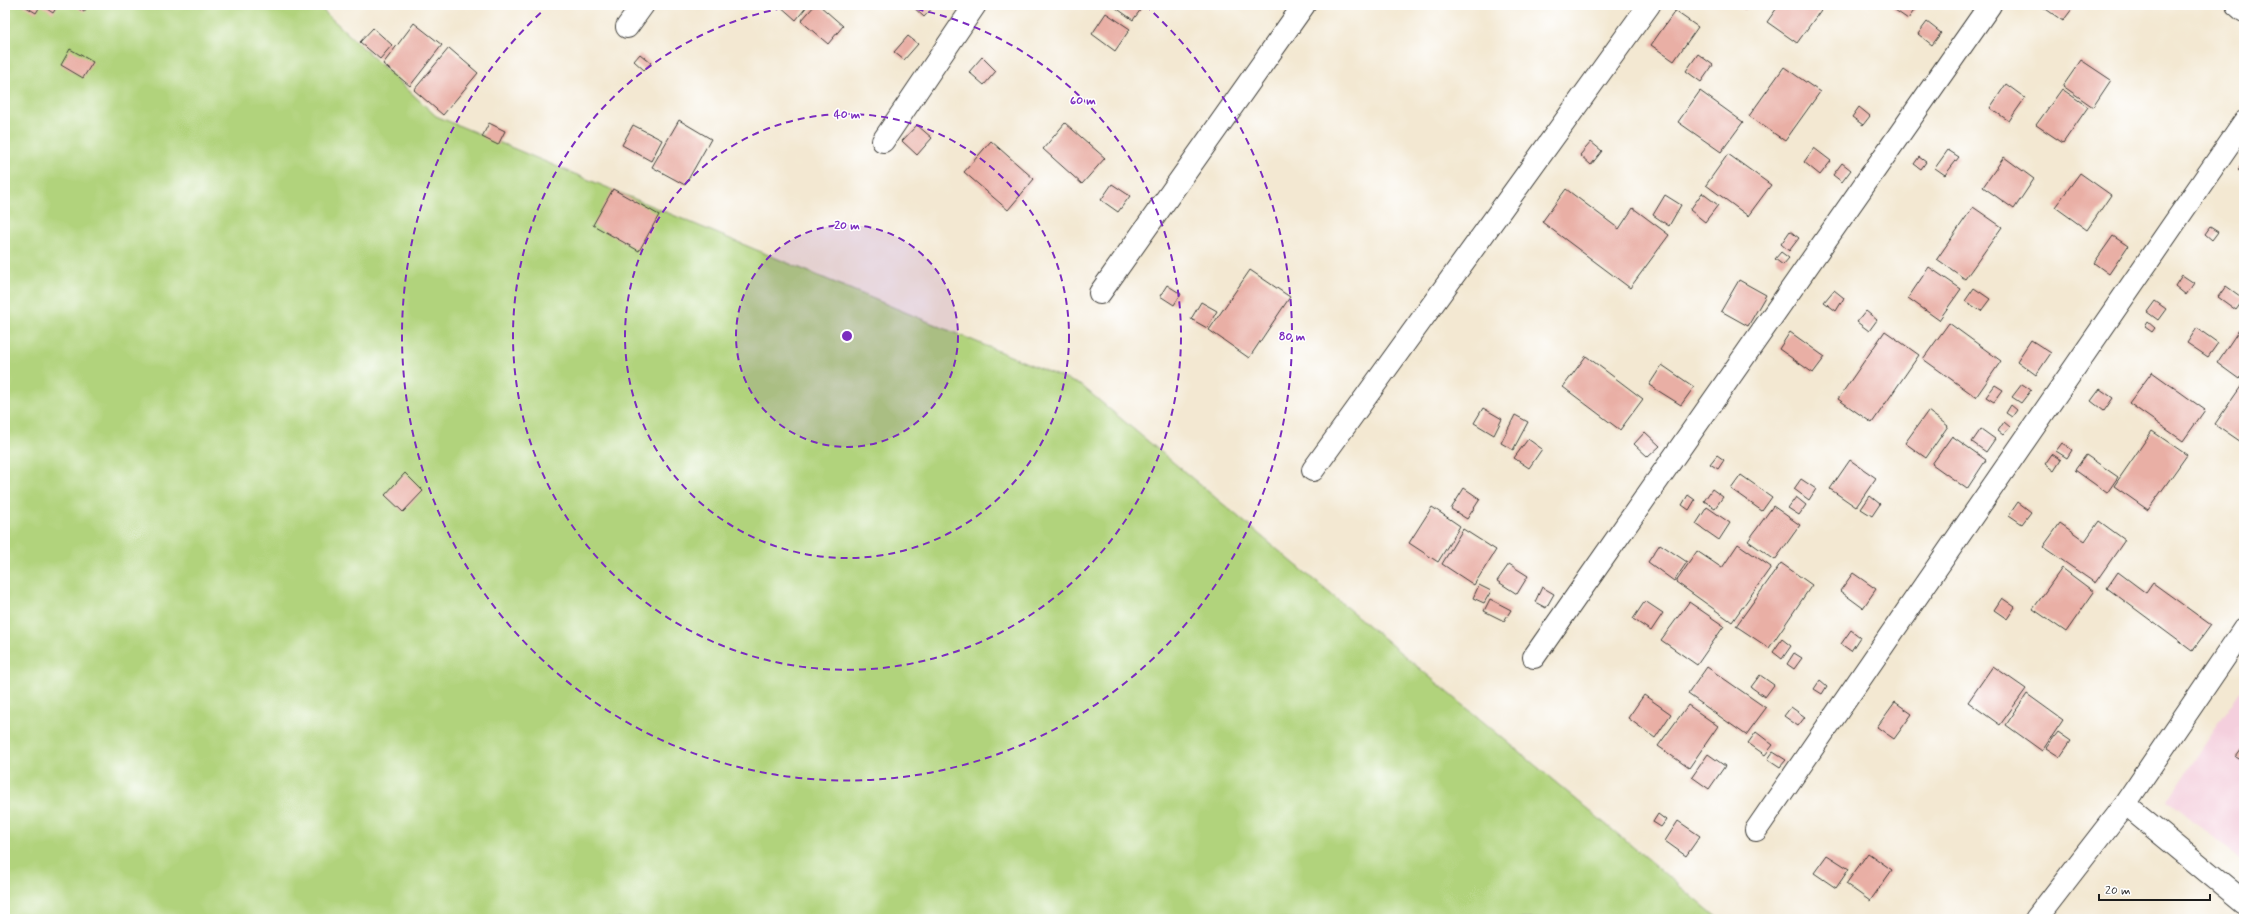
<svg xmlns="http://www.w3.org/2000/svg" width="2249" height="924" viewBox="0 0 2249 924" font-family="Mynerve,sans-serif">
<style>
.built{fill:#f4cfdd}
.green{fill:#b1d37b;stroke:#66784c}
.building{fill:#e9afa5}
.lines{fill:none;stroke-linecap:round;stroke-linejoin:round}
.minor-casing{stroke:#3c3b37;stroke-width:24}
.minor{stroke:#fff;stroke-width:22}
.ring{fill:none;stroke:#7b2cbf;stroke-width:2;stroke-dasharray:7 5}
.centre{fill:#7b2cbf;stroke:#fff;stroke-width:2}
.ring-label{font-size:12px;text-anchor:middle;font-weight:bold;fill:#7b2cbf;stroke:#fff;stroke-width:3;stroke-linejoin:round;paint-order:stroke}
</style>
<rect width="100%" height="100%" fill="#fff"/>
<filter id="ink" filterUnits="userSpaceOnUse"><feTurbulence type="fractalNoise" baseFrequency=".025" numOctaves="2"/><feDisplacementMap in="SourceGraphic" scale="8" xChannelSelector="R" yChannelSelector="G"/><feConvolveMatrix kernelMatrix="1 2 1 2 8 2 1 2 1" color-interpolation-filters="sRGB"/></filter>
<filter id="wash" filterUnits="userSpaceOnUse"><feTurbulence type="fractalNoise" baseFrequency=".012" numOctaves="4" result="noise"/><feDisplacementMap in="SourceGraphic" scale="16" xChannelSelector="R" yChannelSelector="G"/><feGaussianBlur stdDeviation="0.9" result="paint"/><feColorMatrix in="noise" values="0 0 0 0 0 0 0 0 0 0 0 0 0 0 0 0 0 1.4 0 .05"/><feComposite in="paint" operator="in"/></filter>
<g filter="url(#wash)">
<rect width="100%" height="100%" fill="#f3e8d2"/>
<path class="built" d="M 2244,685 L 2244,862 L 2168,800 Z"/>
<path class="green" d="M 5,5 L 317,5 L 436,116 L 1082,386 L 1719,919 L 5,919 Z"/>
<g id="blocks">
<path class="building" d="M 23,5 L 58,5 L 53,13 L 41,5 L 36,13 Z
M 73,5 L 88,5 L 84,12 Z
M 779,5 L 808,5 L 796,20 Z
M 815,5 L 819,5 L 843,26 L 828,44 L 801,21 Z
M 911,5 L 935,5 L 924,17 Z
M 1112,5 L 1144,5 L 1133,20 Z
M 1738,5 L 1748,5 L 1745,10 Z
M 1779,5 L 1815,5 L 1821,10 L 1797,43 L 1767,22 Z
M 1894,5 L 1918,5 L 1908,19 L 1892,8 Z
M 2040,5 L 2075,5 L 2063,21 Z
M 1675,11 L 1698,27 L 1674,61 L 1651,45 Z
M 1106,13 L 1130,29 L 1115,51 L 1092,34 Z
M 1927,22 L 1941,33 L 1932,45 L 1918,34 Z
M 414,23 L 442,45 L 410,86 L 383,64 Z
M 373,28 L 392,45 L 380,59 L 360,42 Z
M 908,36 L 918,44 L 904,60 L 894,52 Z
M 449,48 L 478,73 L 443,115 L 414,90 Z
M 70,49 L 93,62 L 83,78 L 61,65 Z
M 640,54 L 651,63 L 644,70 L 634,61 Z
M 1698,54 L 1713,65 L 1701,82 L 1686,71 Z
M 982,57 L 996,71 L 984,85 L 969,72 Z
M 2081,60 L 2111,80 L 2093,107 L 2063,86 Z
M 1784,67 L 1820,92 L 1785,141 L 1749,116 Z
M 2006,84 L 2025,98 L 2009,121 L 1990,108 Z
M 2062,89 L 2088,107 L 2063,143 L 2036,125 Z
M 1700,91 L 1743,122 L 1721,152 L 1678,122 Z
M 1859,107 L 1870,116 L 1863,125 L 1852,117 Z
M 679,120 L 711,139 L 685,185 L 652,167 Z
M 489,123 L 505,131 L 498,145 L 482,137 Z
M 1065,123 L 1105,158 L 1082,184 L 1043,149 Z
M 633,125 L 662,140 L 651,161 L 622,145 Z
M 917,125 L 932,138 L 917,155 L 902,141 Z
M 991,141 L 1034,179 L 1008,210 L 964,172 Z
M 1591,142 L 1602,151 L 1591,165 L 1580,155 Z
M 1814,148 L 1831,161 L 1820,175 L 1804,162 Z
M 1948,150 L 1959,157 L 1945,175 L 1935,168 Z
M 1728,154 L 1771,185 L 1748,216 L 1706,185 Z
M 1919,157 L 1926,162 L 1921,169 L 1914,164 Z
M 2004,157 L 2034,179 L 2014,209 L 1983,187 Z
M 2244,161 L 2244,174 L 2238,170 Z
M 1842,163 L 1851,170 L 1842,182 L 1833,175 Z
M 2080,173 L 2111,195 L 2087,230 L 2055,207 Z
M 1112,184 L 1130,196 L 1118,212 L 1101,200 Z
M 613,189 L 659,215 L 639,251 L 593,225 Z
M 1566,189 L 1619,229 L 1633,208 L 1669,235 L 1630,288 L 1542,222 Z
M 1702,193 L 1718,205 L 1705,222 L 1690,210 Z
M 1665,195 L 1681,205 L 1669,226 L 1653,215 Z
M 1973,207 L 2002,227 L 1965,279 L 1937,259 Z
M 2210,227 L 2218,232 L 2212,240 L 2205,234 Z
M 1790,231 L 1799,238 L 1789,251 L 1781,244 Z
M 2113,236 L 2128,246 L 2109,274 L 2094,263 Z
M 1781,252 L 1789,258 L 1783,265 L 1775,259 Z
M 1929,267 L 1961,289 L 1939,320 L 1908,298 Z
M 1250,270 L 1290,297 L 1249,358 L 1209,330 Z
M 2182,275 L 2194,283 L 2186,295 L 2175,286 Z
M 1739,280 L 1766,295 L 1748,326 L 1721,311 Z
M 1167,285 L 1181,294 L 1174,305 L 1160,296 Z
M 2226,286 L 2244,299 L 2236,310 L 2218,297 Z
M 1974,288 L 1990,299 L 1981,311 L 1965,301 Z
M 1834,290 L 1844,298 L 1836,311 L 1824,302 Z
M 2155,301 L 2166,309 L 2158,320 L 2147,312 Z
M 1201,302 L 1217,311 L 1207,328 L 1191,319 Z
M 1866,311 L 1877,320 L 1869,331 L 1857,322 Z
M 2148,322 L 2155,328 L 2152,332 L 2145,327 Z
M 1949,323 L 2001,361 L 1976,397 L 1923,359 Z
M 2197,328 L 2218,343 L 2208,357 L 2187,343 Z
M 2239,330 L 2244,333 L 2244,371 L 2239,379 L 2217,363 Z
M 1885,331 L 1919,355 L 1872,423 L 1838,399 Z
M 1790,332 L 1825,357 L 1813,373 L 1779,349 Z
M 2031,340 L 2051,353 L 2036,375 L 2017,361 Z
M 1586,356 L 1643,399 L 1620,430 L 1563,387 Z
M 1662,365 L 1694,387 L 1681,405 L 1649,385 Z
M 2152,372 L 2205,410 L 2183,441 L 2129,403 Z
M 2022,384 L 2031,390 L 2021,403 L 2012,397 Z
M 1995,385 L 2003,390 L 1994,402 L 1986,397 Z
M 2242,385 L 2244,387 L 2244,444 L 2215,424 Z
M 2100,389 L 2113,398 L 2104,411 L 2091,401 Z
M 2011,405 L 2017,410 L 2012,417 L 2006,413 Z
M 1483,408 L 1502,419 L 1494,435 L 1474,423 Z
M 1928,411 L 1948,426 L 1926,458 L 1905,443 Z
M 1515,415 L 1528,422 L 1513,450 L 1501,443 Z
M 2004,422 L 2010,427 L 2003,435 L 1998,431 Z
M 1981,429 L 1995,439 L 1986,452 L 1972,442 Z
M 2152,431 L 2187,455 L 2148,510 L 2114,486 Z
M 1645,432 L 1660,446 L 1648,457 L 1634,444 Z
M 1952,436 L 1986,460 L 1967,489 L 1932,464 Z
M 1528,439 L 1542,449 L 1529,468 L 1514,458 Z
M 2062,443 L 2072,450 L 2067,458 L 2056,451 Z
M 2052,454 L 2061,460 L 2054,471 L 2045,464 Z
M 1717,455 L 1724,460 L 1718,469 L 1710,464 Z
M 2086,455 L 2118,477 L 2107,493 L 2075,470 Z
M 1850,460 L 1876,478 L 1856,507 L 1830,489 Z
M 405,473 L 423,491 L 403,512 L 385,495 Z
M 1741,475 L 1772,497 L 1762,511 L 1731,489 Z
M 1801,479 L 1816,489 L 1809,500 L 1794,489 Z
M 1464,488 L 1480,499 L 1467,519 L 1451,509 Z
M 1712,489 L 1723,497 L 1715,508 L 1704,501 Z
M 1688,495 L 1695,500 L 1689,510 L 1682,505 Z
M 1870,496 L 1880,504 L 1872,516 L 1861,509 Z
M 1796,497 L 1806,505 L 1799,515 L 1788,508 Z
M 2018,502 L 2031,512 L 2022,524 L 2009,515 Z
M 1773,506 L 1800,525 L 1775,560 L 1748,541 Z
M 1432,507 L 1460,526 L 1438,562 L 1409,543 Z
M 1707,507 L 1730,523 L 1719,540 L 1696,524 Z
M 2099,521 L 2125,540 L 2095,583 L 2043,547 L 2060,523 L 2085,541 Z
M 1463,529 L 1496,550 L 1474,585 L 1442,564 Z
M 1660,544 L 1687,562 L 1674,581 L 1648,562 Z
M 1738,544 L 1771,567 L 1732,622 L 1676,582 L 1697,551 L 1722,568 Z
M 1781,563 L 1812,585 L 1769,648 L 1736,626 Z
M 1509,564 L 1528,576 L 1517,594 L 1497,581 Z
M 2062,568 L 2094,592 L 2066,632 L 2033,609 Z
M 2118,572 L 2146,593 L 2153,583 L 2211,625 L 2192,651 L 2107,588 Z
M 1853,573 L 1876,589 L 1863,608 L 1840,591 Z
M 1479,585 L 1491,591 L 1484,603 L 1473,598 Z
M 1542,587 L 1554,594 L 1546,608 L 1535,602 Z
M 2002,598 L 2015,607 L 2007,619 L 1994,610 Z
M 1490,599 L 1511,610 L 1504,621 L 1484,611 Z
M 1645,601 L 1663,613 L 1651,631 L 1633,619 Z
M 1689,602 L 1724,626 L 1697,665 L 1661,640 Z
M 1851,630 L 1860,637 L 1851,651 L 1841,644 Z
M 1782,639 L 1791,646 L 1782,659 L 1773,652 Z
M 1794,653 L 1802,658 L 1794,669 L 1787,664 Z
M 1993,666 L 2026,689 L 2000,725 L 1968,702 Z
M 1707,667 L 1766,708 L 1746,735 L 1688,694 Z
M 1760,675 L 1774,685 L 1765,697 L 1751,687 Z
M 1820,680 L 1827,686 L 1822,694 L 1814,689 Z
M 2027,694 L 2063,720 L 2042,751 L 2006,725 Z
M 1644,695 L 1671,714 L 1655,738 L 1628,718 Z
M 1895,702 L 1912,714 L 1894,739 L 1877,727 Z
M 1688,705 L 1718,726 L 1689,768 L 1658,746 Z
M 1791,707 L 1805,717 L 1798,726 L 1784,716 Z
M 1756,732 L 1773,745 L 1765,755 L 1748,743 Z
M 2058,732 L 2071,741 L 2060,757 L 2046,748 Z
M 2244,746 L 2244,762 L 2236,757 Z
M 1773,752 L 1786,760 L 1780,767 L 1768,759 Z
M 1708,754 L 1725,766 L 1709,789 L 1692,777 Z
M 1658,814 L 1666,820 L 1661,827 L 1653,822 Z
M 1678,821 L 1700,836 L 1686,856 L 1665,841 Z
M 1868,853 L 1892,870 L 1870,901 L 1846,884 Z
M 1827,855 L 1849,869 L 1836,888 L 1814,873 Z"/>
</g>
</g>
<g filter="url(#ink)">
<use href="#blocks" fill-opacity="0" stroke="#3c3b37" stroke-width="1"/>
<g class="lines">
<defs>
<path id="minor" d="M 2237,5 L 2244,11
M 627,27 L 643,5
M 883,141 L 975,5
M 1100,293 L 1304,5
M 1313,470 L 1649,5
M 2244,629 L 2125,804 L 2244,902
M 1534,657 L 1990,5
M 1756,830 L 2244,122
M 2036,919 L 2125,804"/>
</defs>
<use href="#minor" class="minor-casing"/>
<use href="#minor" class="minor"/>
</g>
</g>
<circle cx="847" cy="336" r="111" fill="#7b2cbf" fill-opacity=".12"/>
<g class="ring">
<circle cx="847" cy="336" r="111"/>
<circle cx="847" cy="336" r="222"/>
<path d="M893 5A334 334 0 1 1 801 5"/>
<path d="M1145 5A445 445 0 1 1 549 5"/>
</g>
<circle cx="847" cy="336" r="6" class="centre"/>
<g class="ring-label">
<text x="1083" y="104">60 m</text>
<text x="847" y="118">40 m</text>
<text x="847" y="229">20 m</text>
<text x="1292" y="340">80 m</text>
</g>
<rect width="2249" height="924" fill="none" stroke="#fff" stroke-width="20"/>
<path d="M2099 894v6h111v-6" fill="none" stroke="#1c1c1c" stroke-width="2"/>
<text x="2105" y="894" font-size="12" fill="#1c1c1c" stroke="#ffffff" stroke-width="3" paint-order="stroke">20 m</text>
</svg>
